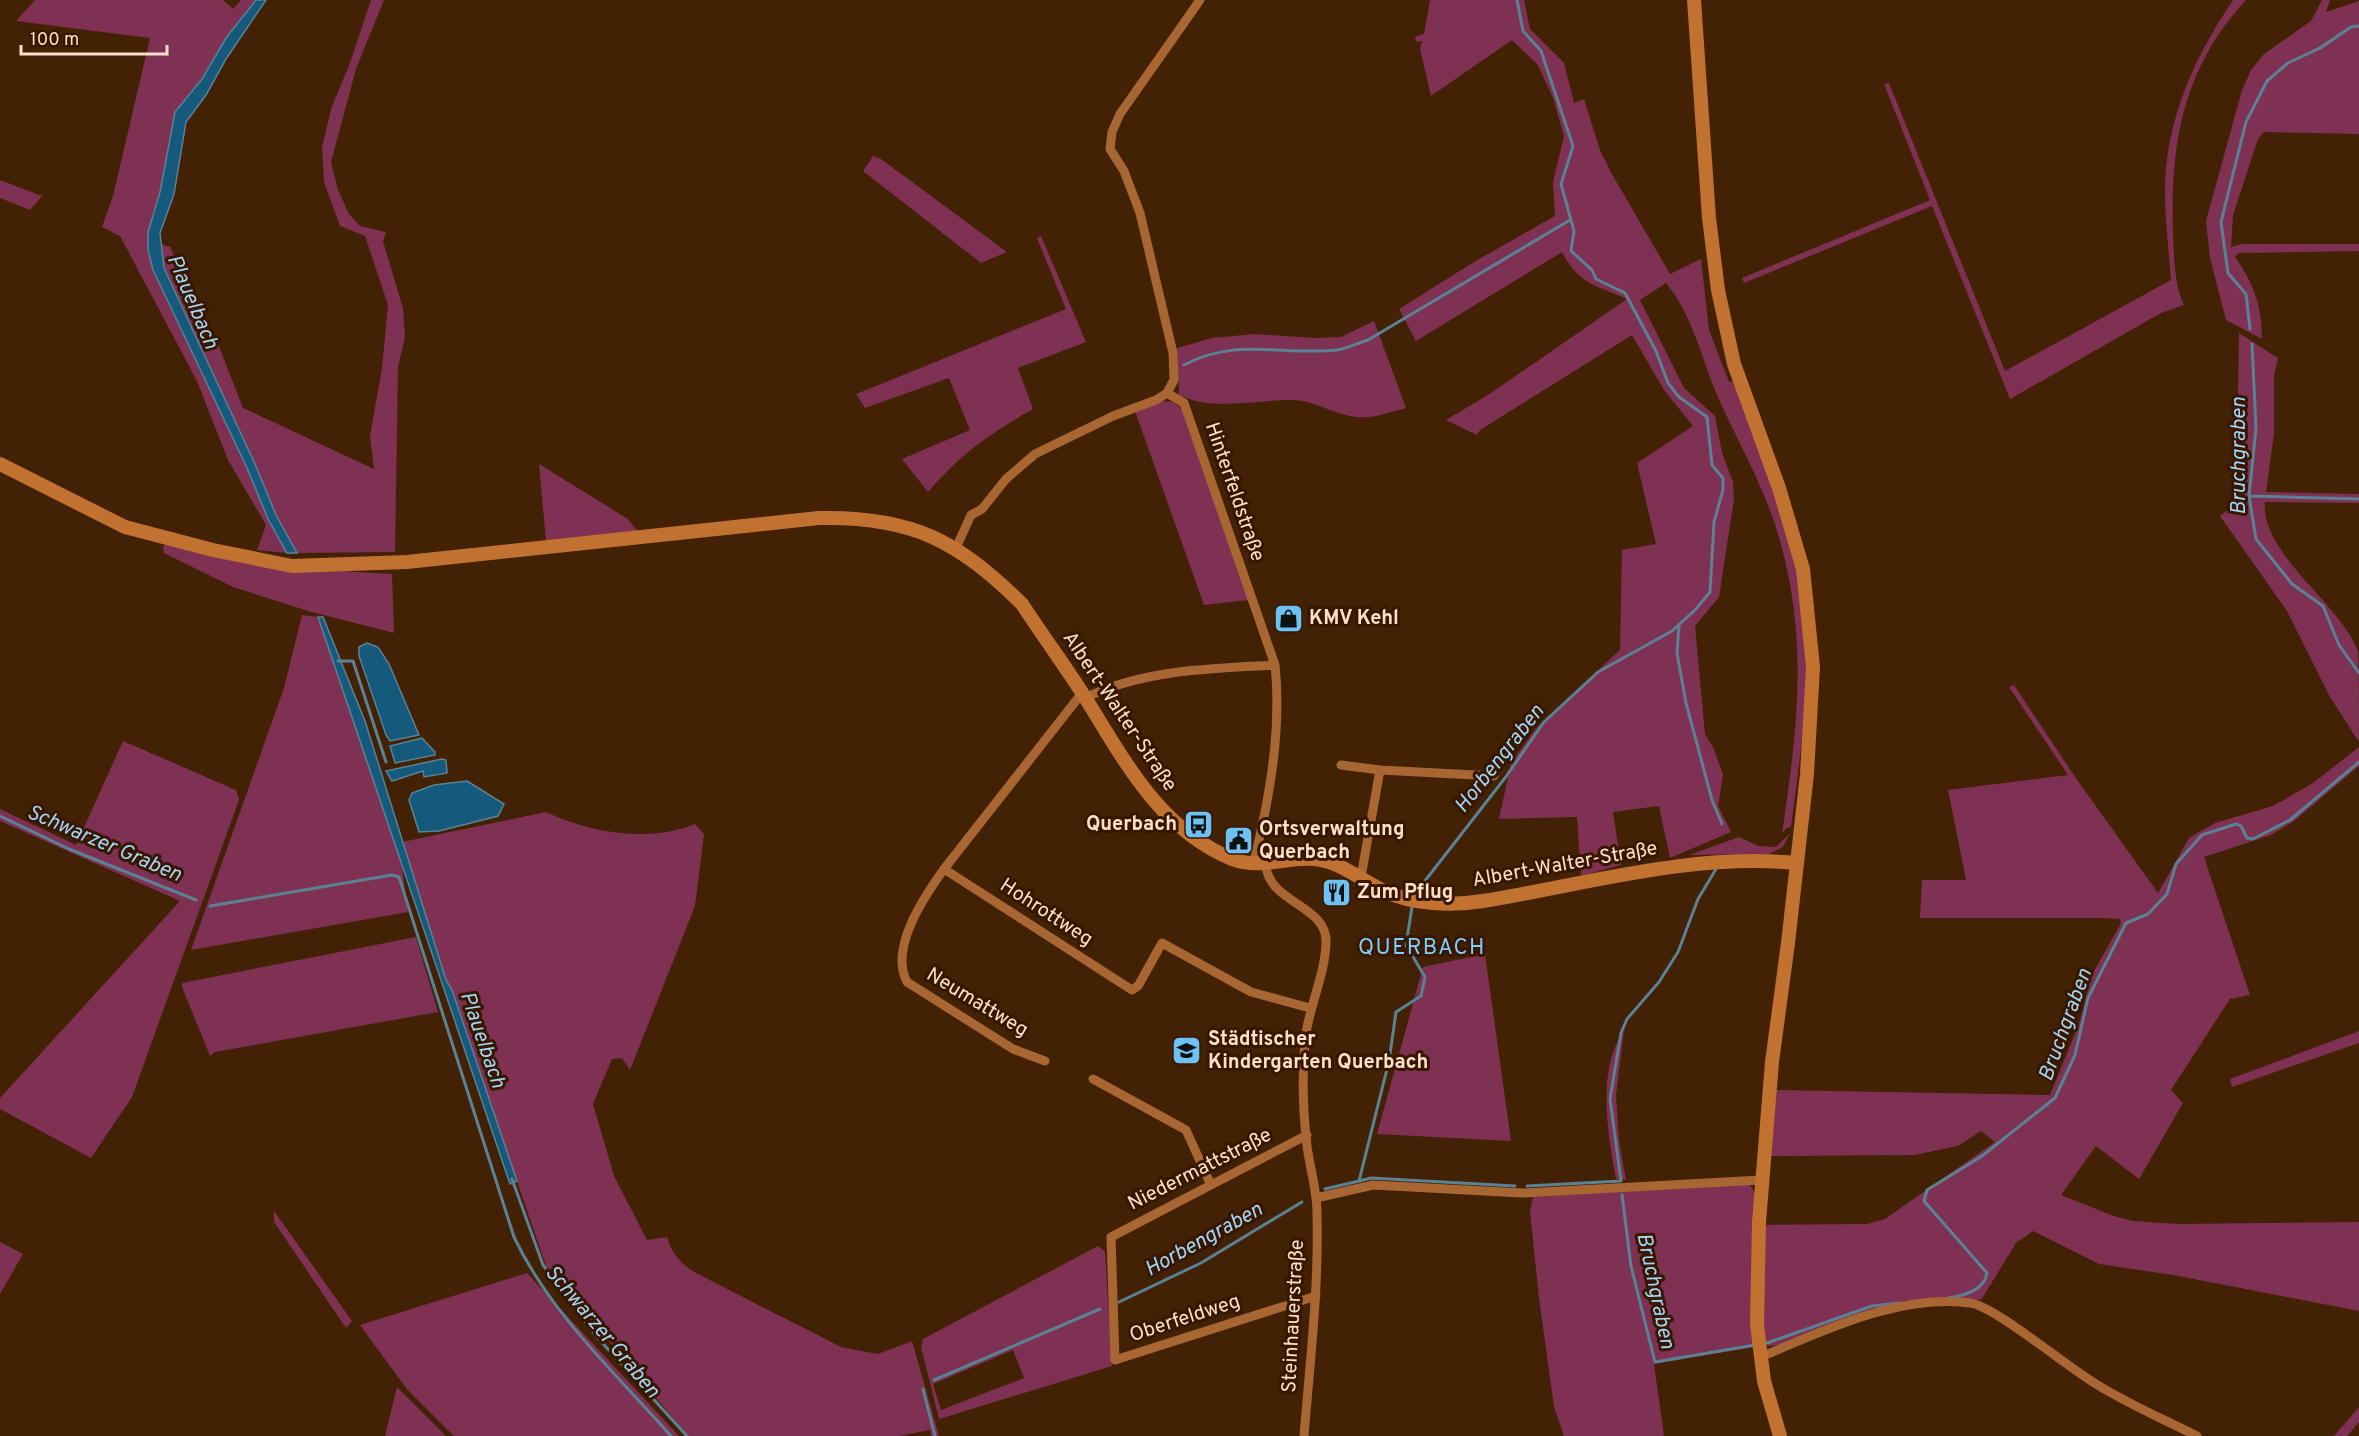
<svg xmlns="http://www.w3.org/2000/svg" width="2359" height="1436" viewBox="0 0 2359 1436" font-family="Overpass,sans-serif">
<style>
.green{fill:#7e3152;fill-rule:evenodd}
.water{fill:#155a7c;stroke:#5b8294;stroke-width:1.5}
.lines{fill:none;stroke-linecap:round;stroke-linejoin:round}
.stream{stroke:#5b8294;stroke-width:3}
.street{stroke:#a86633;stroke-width:9}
.secondary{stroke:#c17130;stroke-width:14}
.labels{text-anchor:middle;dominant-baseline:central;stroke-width:6;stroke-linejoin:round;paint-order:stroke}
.street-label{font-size:20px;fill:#fddfcb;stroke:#381700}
.poi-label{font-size:20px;font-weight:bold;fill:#fddfcb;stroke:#381700;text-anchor:start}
.water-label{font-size:21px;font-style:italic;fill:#a2d6f6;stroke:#381700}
.quarter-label{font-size:22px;letter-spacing:1.5px;fill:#82cefc;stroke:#381700}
</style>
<rect width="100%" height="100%" fill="#432105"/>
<path class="green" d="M 35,0 L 223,0 L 233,9 L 241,0 L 256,0 L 226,38 L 193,92 L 148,232 L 153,271 L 247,468 L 268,519 L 287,553 L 257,550 L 266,525 L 228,460 L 197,381 L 120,236 L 102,227 L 113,196 L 150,38 L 16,21 Z
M 371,0 L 384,0 L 356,69 L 331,162 L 338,190 L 349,214 L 360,226 L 386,232 L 383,241 L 403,308 L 405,337 L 398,367 L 395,552 L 297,553 L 276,515 L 255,464 L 164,268 L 161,244 L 170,247 L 218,344 L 243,408 L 374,469 L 370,436 L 382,368 L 388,305 L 365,236 L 340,226 L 324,182 L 322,147 L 332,106 L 350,63 Z
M 1430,0 L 1524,0 L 1530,29 L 1564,63 L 1574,103 L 1584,99 L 1600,150 L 1612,174 L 1670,274 L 1701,259 L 1709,330 L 1729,382 L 1735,381 C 1758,447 1787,513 1799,581 C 1814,663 1802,745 1791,827 L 1786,828 L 1782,834 C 1797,730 1809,645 1780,541 C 1766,488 1736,440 1715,390 C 1700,353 1692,315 1666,283 L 1640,300 L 1684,388 L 1715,416 L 1722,453 L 1733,482 L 1734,499 L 1719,597 L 1695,626 L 1705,734 L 1714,749 L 1723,775 L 1718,806 L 1731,832 L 1670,858 L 1659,806 L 1613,812 L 1621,865 L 1581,876 L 1577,817 L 1499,819 L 1511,763 L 1537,727 L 1620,650 L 1622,550 L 1656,544 L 1637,463 L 1693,426 L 1664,390 L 1632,335 L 1480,430 L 1477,435 L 1446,420 L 1488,395 L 1627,299 C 1596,285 1579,285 1562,252 L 1416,341 L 1399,309 L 1474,262 L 1555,216 L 1553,182 L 1564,136 L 1553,98 L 1538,65 L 1512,40 L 1431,96 L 1420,49 L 1422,41 L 1416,42 L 1415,37 L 1424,34 Z
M 2233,0 L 2246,0 C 2183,68 2170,143 2173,233 C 2174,256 2174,284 2184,305 L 2161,313 L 2010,399 L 1932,206 L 1744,283 L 1742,278 L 1930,200 L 1884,84 L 1889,83 L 2005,371 L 2171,280 C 2169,251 2165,222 2165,192 C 2165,121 2194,58 2233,0 Z
M 2322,0 L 2330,0 L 2326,12 L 2359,1 L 2359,134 L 2264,132 L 2258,139 L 2233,215 L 2231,247 L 2242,244 L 2359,244 L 2359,251 L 2238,253 L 2235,257 C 2254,284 2262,306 2262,339 L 2226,320 L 2210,258 L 2206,221 L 2242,90 L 2251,70 L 2264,54 L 2311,21 Z
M 873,156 L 881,159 L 1007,252 L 981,263 L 863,171 Z
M 0,180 L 42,196 L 30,210 L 0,198 Z
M 1041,236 L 1086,342 L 1018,368 L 1033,409 C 988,435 962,453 928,492 L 902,459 L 970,430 L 949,378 L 865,408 L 856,394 L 1066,309 L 1037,238 Z
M 1374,321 L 1406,408 C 1390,412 1373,419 1356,417 C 1335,415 1316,401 1294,400 C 1257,399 1214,412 1179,395 L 1177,348 L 1212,338 L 1255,334 L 1315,338 L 1341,337 Z
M 2239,333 L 2278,358 L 2274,376 L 2274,434 L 2266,492 L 2359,494 L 2359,503 L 2265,502 C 2260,553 2340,603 2358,651 C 2359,664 2359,724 2359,742 L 2330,697 L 2287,611 L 2220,516 L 2232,507 L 2237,464 Z
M 1162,401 L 1173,402 L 1182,409 L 1249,600 L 1204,605 L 1135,411 Z
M 539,464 L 628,519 L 638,532 L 546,541 Z
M 167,544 C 241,567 315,570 392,574 L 394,633 L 308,611 L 233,587 L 164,553 L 163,546 Z
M 302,615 L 318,617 L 401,860 L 408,912 L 191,950 L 284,688 Z
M 2014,685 L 2073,774 L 2158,893 L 2189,838 L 2215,823 L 2273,806 L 2313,783 L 2359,747 L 2359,766 L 2294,821 L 2271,835 L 2204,857 L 2250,995 L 2230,999 L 2171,1090 L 2183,1103 L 2139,1179 L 2096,1146 L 2061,1195 L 2114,1216 L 2133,1221 L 2178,1224 L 2359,1222 L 2359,1311 L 2173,1275 L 2099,1264 L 2033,1231 L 2016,1243 L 1981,1300 L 1964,1299 L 1880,1307 L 1780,1345 L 1769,1346 L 1763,1340 L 1764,1225 L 1867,1224 L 1885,1219 L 1995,1142 L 1981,1131 L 1958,1146 L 1914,1155 L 1768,1156 L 1775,1090 L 2050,1095 L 2079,1024 L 2092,975 L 2121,923 L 2120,919 L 2103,918 L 1920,918 L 1922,880 L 1966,880 L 1948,790 L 2068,775 L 2009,687 Z
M 123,741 L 236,790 L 239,800 L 132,1097 L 91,1158 L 0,1109 L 0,1098 L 180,901 L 0,821 L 0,809 L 76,845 Z
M 546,812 C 590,833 649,843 695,824 L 704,834 L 695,906 L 630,1070 L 622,1058 L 612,1059 L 593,1104 L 614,1176 L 647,1240 L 667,1237 C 672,1254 681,1264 696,1273 L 841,1347 L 878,1354 L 912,1341 L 939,1436 L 931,1436 L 930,1430 L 899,1436 L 688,1436 L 546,1266 L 452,991 L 446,980 L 402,842 Z
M 1790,833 L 1783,847 L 1769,854 L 1689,855 L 1739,837 L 1758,846 L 1776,847 Z
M 416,937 L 438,1012 L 215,1052 L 210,1056 L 182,987 L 182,983 Z
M 1485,954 L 1511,1141 L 1377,1134 L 1423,967 Z
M 1624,1031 L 1616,1095 L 1619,1141 L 1626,1180 L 1616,1179 C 1608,1136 1596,1069 1624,1031 Z
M 2359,1031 L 2359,1043 L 2232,1087 L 2230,1079 Z
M 1741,1185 L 1750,1185 L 1755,1193 L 1754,1347 L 1654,1364 L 1664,1436 L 1564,1436 L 1554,1407 L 1539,1298 L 1530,1211 L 1533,1197 Z
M 274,1211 L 352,1321 L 346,1328 L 274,1222 Z
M 0,1242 L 23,1254 L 0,1294 Z
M 1098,1246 L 1105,1251 L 1112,1366 L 939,1419 L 921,1347 L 923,1339 ZM 1013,1350 L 1024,1378 L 941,1410 L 933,1384 Z
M 527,1273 L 679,1436 L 454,1436 L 406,1388 L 360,1325 Z
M 397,1387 L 446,1436 L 385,1436 Z
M 2359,1407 L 2359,1422 L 2347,1436 L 2334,1436 Z"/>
<path class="water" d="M 256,0 L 266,0 L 226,59 L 206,95 L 186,122 L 174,194 L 160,233 L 164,268 L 255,464 L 276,515 L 297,553 L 287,553 L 268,519 L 247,468 L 153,270 L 148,250 L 148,232 L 160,192 L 175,112 L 202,79 L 226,38 Z
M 318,617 L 323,617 L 365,721 L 446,980 L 452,990 L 517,1181 L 510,1184 Z
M 367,643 L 378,647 L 389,664 L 419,735 L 390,741 L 386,735 L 359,656 L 359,647 Z
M 422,738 L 435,752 L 435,755 L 395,763 L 390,746 Z
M 442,759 L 446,760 L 447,773 L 424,777 L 423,771 L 392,781 L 386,771 Z
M 467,781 L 504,804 L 498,816 L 439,831 L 419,832 L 409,800 L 412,793 L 434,785 Z"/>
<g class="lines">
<path class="stream" d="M 2250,329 L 2246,294 L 2228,273 L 2221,222 L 2246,122 L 2267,81 L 2288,63 L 2320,48 L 2351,27 L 2359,26
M 2252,344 L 2256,428 L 2249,496 L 2256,539 L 2292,584 L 2323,606 L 2339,645 L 2359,673
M 1184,365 C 1236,337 1282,356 1337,350 C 1348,348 1358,343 1368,340 L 1570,220
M 2250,496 L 2359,499
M 1679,625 L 1677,653 L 1686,703 L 1712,800 L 1722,824
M 338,661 L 353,661 L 386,762
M 0,816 L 69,849 L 196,900
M 1421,886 L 1505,778 L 1544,722 L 1598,672 L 1672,631 L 1696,609 L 1710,592 L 1714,522 L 1723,490 L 1723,478 L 1712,465 L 1707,417 L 1679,397 L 1668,383 L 1656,351 L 1625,293 L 1596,279 L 1592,270 L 1571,251 L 1574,231 L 1561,184 L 1573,146 L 1541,51 L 1523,31 L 1517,0
M 210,906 L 392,875 L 399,877 L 514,1237 C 550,1313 616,1374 671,1436
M 512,1179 L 543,1265 L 596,1336 L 687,1436
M 1359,1181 L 1371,1178 L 1515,1186
M 1527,1186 L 1621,1181 L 1610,1099 L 1621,1033 L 1627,1019 L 1659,982 L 1678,952 L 1698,899 L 1716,869
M 1325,1189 L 1359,1181 L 1389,1061 L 1396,1012 L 1421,996 L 1425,977 L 1406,945 L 1412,907
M 1622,1195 L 1631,1266 L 1655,1362 L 1755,1345
M 1948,1298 C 1963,1296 1985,1290 1987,1273 L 1924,1201 L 1927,1190 L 1982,1156 L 2055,1098 L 2075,1055 L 2088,998 L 2126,923 L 2148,914 L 2167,894 L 2176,864 L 2202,835 L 2236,824 L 2241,826 L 2247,838 L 2253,839 L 2290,820 L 2359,762
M 1119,1302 L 1201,1263 L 1302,1202
M 1767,1343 L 1872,1306 L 1899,1303
M 934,1380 L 1100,1309
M 923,1389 L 935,1436"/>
<path class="street" d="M 1167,393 L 1184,403 L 1275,665 C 1282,731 1269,801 1253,865
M 956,548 L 971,515 L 982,509 L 1006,479 L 1035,454 L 1113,416 L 1156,400 L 1167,393 L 1174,380 L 1173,353 L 1140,213 L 1124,171 L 1110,149 L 1112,132 L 1120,114 L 1200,0
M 1082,693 L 944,869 L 1132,990 L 1138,986 L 1162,943 L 1251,992 L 1310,1008
M 1085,698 C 1145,669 1210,669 1275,665
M 1341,765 L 1380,770
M 1266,865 C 1268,903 1328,905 1326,943 C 1325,976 1308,1008 1305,1041 C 1302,1075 1303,1112 1307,1146 C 1310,1168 1317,1191 1317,1213 C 1319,1288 1310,1362 1304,1436
M 944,869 C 924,897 889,948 907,982 L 1013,1049 L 1045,1061
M 1361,877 L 1380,770 L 1494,776
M 1093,1079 L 1186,1130 L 1210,1183
M 1307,1135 L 1111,1237 L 1115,1360 L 1316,1296
M 1316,1198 L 1373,1185 L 1522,1193 L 1761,1180
M 1761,1357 C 1822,1331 1902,1293 1970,1303 C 1995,1306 2068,1368 2096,1384 C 2128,1404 2163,1419 2197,1436"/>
<path class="secondary" d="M 1694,0 L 1709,218 L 1718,290 L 1734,364 L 1779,488 L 1803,569 L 1813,667 L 1807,774 L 1788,943 L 1772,1062 L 1759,1222 L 1757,1324 L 1764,1381 L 1780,1436
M 0,464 L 125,527 L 213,550 L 292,566 L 407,562 L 819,518 C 911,516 957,540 1022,604 C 1041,633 1062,662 1081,691 C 1123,757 1156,827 1232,859 C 1265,872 1299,850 1332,863 C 1350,870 1366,882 1384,891 C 1413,905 1452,906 1483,901 C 1587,884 1691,853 1797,863"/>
</g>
<defs>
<symbol id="shop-square" viewBox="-11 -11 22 22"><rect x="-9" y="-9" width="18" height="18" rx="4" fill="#6ec2f3" stroke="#381700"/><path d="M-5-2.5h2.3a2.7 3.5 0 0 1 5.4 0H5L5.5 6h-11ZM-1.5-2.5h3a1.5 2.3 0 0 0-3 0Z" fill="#111"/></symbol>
<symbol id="bus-square" viewBox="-11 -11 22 22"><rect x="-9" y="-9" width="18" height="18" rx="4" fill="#6ec2f3" stroke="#381700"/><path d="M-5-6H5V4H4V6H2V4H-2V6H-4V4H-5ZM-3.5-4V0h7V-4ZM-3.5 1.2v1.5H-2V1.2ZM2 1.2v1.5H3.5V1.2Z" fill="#111"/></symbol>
<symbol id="civic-square" viewBox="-11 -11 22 22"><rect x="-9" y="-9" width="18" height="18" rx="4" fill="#6ec2f3" stroke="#381700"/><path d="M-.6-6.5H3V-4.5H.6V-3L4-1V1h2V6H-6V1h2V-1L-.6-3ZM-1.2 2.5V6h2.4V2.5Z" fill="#111"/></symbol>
<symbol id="restaurant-square" viewBox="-11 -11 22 22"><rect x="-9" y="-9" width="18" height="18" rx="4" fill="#6ec2f3" stroke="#381700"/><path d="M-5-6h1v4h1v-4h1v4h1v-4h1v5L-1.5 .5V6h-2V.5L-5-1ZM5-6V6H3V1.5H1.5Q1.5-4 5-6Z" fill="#111"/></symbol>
<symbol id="school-square" viewBox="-11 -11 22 22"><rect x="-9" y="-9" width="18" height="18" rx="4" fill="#6ec2f3" stroke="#381700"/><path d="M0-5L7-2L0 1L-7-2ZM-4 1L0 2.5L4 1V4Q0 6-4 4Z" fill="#111"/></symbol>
</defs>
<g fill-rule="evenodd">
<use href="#shop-square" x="1272" y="602" width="33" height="33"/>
<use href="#bus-square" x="1182" y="808" width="33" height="33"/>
<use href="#civic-square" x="1222" y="824" width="33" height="33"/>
<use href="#restaurant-square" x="1320" y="876" width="33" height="33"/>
<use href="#school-square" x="1170" y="1034" width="33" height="33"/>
</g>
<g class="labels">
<g class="street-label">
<text transform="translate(1234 492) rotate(71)">Hinterfeldstraße</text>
<text transform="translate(1119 712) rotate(56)">Albert-Walter-Straße</text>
<text transform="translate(1565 865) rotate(-10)">Albert-Walter-Straße</text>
<text transform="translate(1046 913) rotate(33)">Hohrottweg</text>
<text transform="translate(977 1003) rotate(31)">Neumattweg</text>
<text transform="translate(1200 1170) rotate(-27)">Niedermattstraße</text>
<text transform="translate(1294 1316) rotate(-87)">Steinhauerstraße</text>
<text transform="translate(1185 1319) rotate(-18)">Oberfeldweg</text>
</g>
<g class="poi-label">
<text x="1309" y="619">KMV Kehl</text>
<text x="1177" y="825" text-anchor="end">Querbach</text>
<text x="1259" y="830">Ortsverwaltung<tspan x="1259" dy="23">Querbach</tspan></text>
<text x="1357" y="893">Zum Pflug</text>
<text x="1208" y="1040">Städtischer<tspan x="1208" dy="23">Kindergarten Querbach</tspan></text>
</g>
<g class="water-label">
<text transform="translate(192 302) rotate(67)">Plauelbach</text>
<text transform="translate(2239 456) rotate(-90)">Bruchgraben</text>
<text transform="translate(1500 759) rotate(-52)">Horbengraben</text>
<text transform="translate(104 844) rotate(23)">Schwarzer Graben</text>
<text transform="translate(2066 1025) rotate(-70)">Bruchgraben</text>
<text transform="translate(482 1040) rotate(71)">Plauelbach</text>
<text transform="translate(1204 1240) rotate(-29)">Horbengraben</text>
<text transform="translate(1655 1291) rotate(78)">Bruchgraben</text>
<text transform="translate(602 1332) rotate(50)">Schwarzer Graben</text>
</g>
<g class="quarter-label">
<text x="1422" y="948">QUERBACH</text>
</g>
</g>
<path d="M21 45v9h146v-9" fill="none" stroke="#fddfcb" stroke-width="3"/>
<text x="30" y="45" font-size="18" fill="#fddfcb" stroke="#381700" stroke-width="4.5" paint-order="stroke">100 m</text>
</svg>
